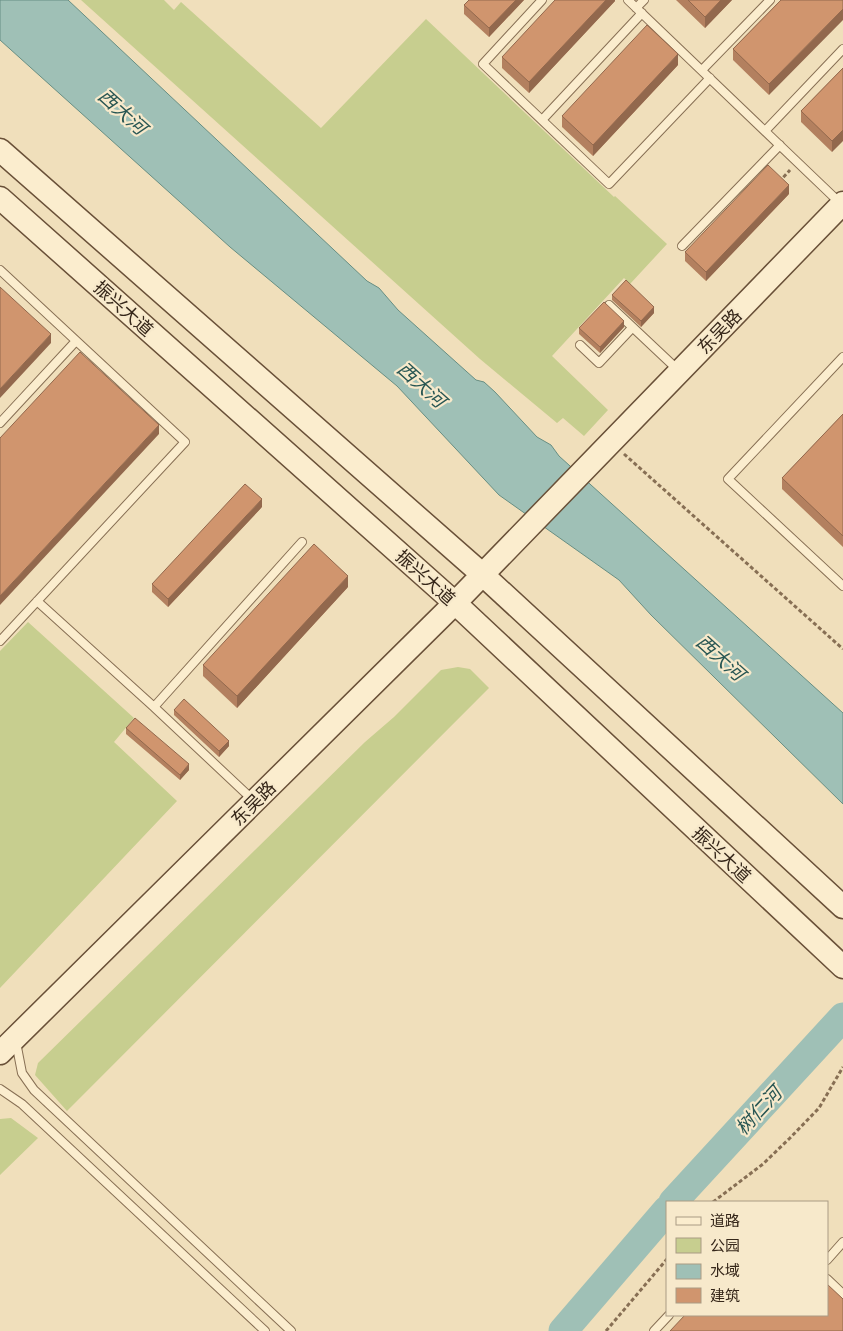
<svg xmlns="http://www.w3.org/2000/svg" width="843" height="1331" viewBox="0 0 843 1331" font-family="'PT Serif','Noto Sans SC',serif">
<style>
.green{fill:#c7ce8f}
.water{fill:#9fc0b6;stroke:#678e83}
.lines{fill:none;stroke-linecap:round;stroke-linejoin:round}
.river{stroke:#9fc0b6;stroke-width:29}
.lane-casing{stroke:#876f54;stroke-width:10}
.secondary-casing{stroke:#695038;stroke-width:25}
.path{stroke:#876f54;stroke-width:3;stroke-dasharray:4 2.5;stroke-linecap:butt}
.lane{stroke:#fbedce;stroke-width:8}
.secondary{stroke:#fbedce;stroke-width:22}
.wall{fill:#b3805f}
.shaded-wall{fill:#92684d}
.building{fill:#d0956e;stroke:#92684d}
.labels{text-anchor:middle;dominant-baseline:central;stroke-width:4.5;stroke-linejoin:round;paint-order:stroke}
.street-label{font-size:18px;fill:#36271a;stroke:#f7e9cb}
.water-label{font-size:19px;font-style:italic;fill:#285653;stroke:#f7e9cb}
</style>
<rect width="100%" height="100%" fill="#f0dfbb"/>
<path class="green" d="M 81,0 L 164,0 L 174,10 L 181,2 L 321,128 L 426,19 L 614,197 L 615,196 L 667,244 L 630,284 L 624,278 L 552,356 L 608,410 L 584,436 L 563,418 L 557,423 L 480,359 Z
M 28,622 L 134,718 L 114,742 L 177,801 L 0,988 L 0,651 Z
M 458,667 L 470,669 L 489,688 L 67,1111 L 35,1075 L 38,1063 L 365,742 L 394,717 L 441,670 Z
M 11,1118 L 38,1138 L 0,1175 L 0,1119 Z"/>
<path class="water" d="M 0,0 L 68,0 L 367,281 L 379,288 L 398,310 L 476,380 L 484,382 L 495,392 L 537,437 L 551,445 L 559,456 L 843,713 L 843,804 L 651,615 L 619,580 L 499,495 L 397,386 L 230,247 L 0,40 Z"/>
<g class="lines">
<path class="river" d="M 673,1202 L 843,1017
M 563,1331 L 667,1210"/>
<defs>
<path id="lane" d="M 542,0 L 483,64 L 609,184 L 710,78
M 628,0 L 840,203
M 636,8 L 644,0
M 702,70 L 770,0
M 542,120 L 642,13
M 765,131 L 843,49
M 682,246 L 780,145
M 0,270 L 185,442 L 0,641
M 609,305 L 678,370
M 580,345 L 599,363 L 632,328
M 843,357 L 728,479 L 843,586
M 0,423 L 76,341
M 37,601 L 154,707 L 302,542
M 154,707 L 253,800
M 16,1042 L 22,1073 L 34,1090 L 291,1331
M 0,1089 L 22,1104 L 265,1331
M 827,1260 L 843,1242
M 827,1279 L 843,1294
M 654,1331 L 669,1315"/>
<path id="secondary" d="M 0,150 L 483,575 L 843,907
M 0,198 L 455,603 L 843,967
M 0,1053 L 455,603 L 843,203"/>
</defs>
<use href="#lane" class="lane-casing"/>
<use href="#secondary" class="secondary-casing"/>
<path class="path" d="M 779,182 L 790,170
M 624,454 L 843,649
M 713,1202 L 763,1164 L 790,1138 L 819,1108 L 843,1067
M 606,1331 L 667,1259"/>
<use href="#lane" class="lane"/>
<use href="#secondary" class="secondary"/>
</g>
<path class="wall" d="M 469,0 L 524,0 L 489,37 L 464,14 L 464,5 Z
M 615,0 L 615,1 L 529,93 L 502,68 L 502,57 Z
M 676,0 L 732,0 L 705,28 Z
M 781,0 L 769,95 L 733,60 L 733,49 Z
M 678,65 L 593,156 L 562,127 L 562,116 Z
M 843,68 L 832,152 L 801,122 L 801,111 Z
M 789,194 L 706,281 L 685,261 L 685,252 Z
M 612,295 L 654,313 L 641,327 L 612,300 Z
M 624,327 L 600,353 L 579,334 L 579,328 Z
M 843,414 L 843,547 L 782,489 L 782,478 Z
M 262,507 L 168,607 L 152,592 L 152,584 Z
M 348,587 L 237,708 L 203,676 L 203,665 Z
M 174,710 L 229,746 L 219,757 L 174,715 Z
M 126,728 L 189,770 L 180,780 L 126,734 Z"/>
<path class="shaded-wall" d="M 516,0 L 524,0 L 489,37 L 489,28 Z
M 606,0 L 615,0 L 615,1 L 529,93 L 529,82 Z
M 721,0 L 732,0 L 705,28 L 705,17 Z
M 843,9 L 843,20 L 769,95 L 769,84 Z
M 678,54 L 678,65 L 593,156 L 593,145 Z
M 843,130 L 843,141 L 832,152 L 832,141 Z
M 789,185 L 789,194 L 706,281 L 706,272 Z
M 654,307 L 654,313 L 641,327 L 641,321 Z
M 624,321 L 624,327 L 600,353 L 600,347 Z
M 51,334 L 51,343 L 0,398 L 0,389 Z
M 159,425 L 159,434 L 0,605 L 0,596 Z
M 262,499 L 262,507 L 168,607 L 168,599 Z
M 348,576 L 348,587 L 237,708 L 237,696 Z
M 229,741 L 229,746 L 219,757 L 219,751 Z
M 189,764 L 189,770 L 180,780 L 180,775 Z"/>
<path class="building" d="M 469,0 L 516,0 L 489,28 L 464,5 Z
M 555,0 L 606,0 L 529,82 L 502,57 Z
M 688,0 L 721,0 L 705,17 Z
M 781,0 L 843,0 L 843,9 L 769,84 L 733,49 Z
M 647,25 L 678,54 L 593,145 L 562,116 Z
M 843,68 L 843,130 L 832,141 L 801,111 Z
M 768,165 L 789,185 L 706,272 L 685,252 Z
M 626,280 L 654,307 L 641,321 L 612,295 Z
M 0,287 L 51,334 L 0,389 Z
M 604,302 L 624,321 L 600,347 L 579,328 Z
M 80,352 L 159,425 L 0,596 L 0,438 Z
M 843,414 L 843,536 L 782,478 Z
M 245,484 L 262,499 L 168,599 L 152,584 Z
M 314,544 L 348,576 L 237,696 L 203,665 Z
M 184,699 L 229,741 L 219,751 L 174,710 Z
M 135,718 L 189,764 L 180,775 L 126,728 Z
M 827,1284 L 843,1299 L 843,1331 L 670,1331 L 685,1315 L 827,1315 Z"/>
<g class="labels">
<g class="street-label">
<text transform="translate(124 308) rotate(42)">振兴大道</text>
<text transform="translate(719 331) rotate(-46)">东吴路</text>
<text transform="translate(426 577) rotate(42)">振兴大道</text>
<text transform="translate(253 803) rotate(-45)">东吴路</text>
<text transform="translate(722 854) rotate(43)">振兴大道</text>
</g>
<g class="water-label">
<text transform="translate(123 111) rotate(42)">西大河</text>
<text transform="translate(422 384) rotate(42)">西大河</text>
<text transform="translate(721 657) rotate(42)">西大河</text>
<text transform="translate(758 1110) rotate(-47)">树仁河</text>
</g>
</g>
<rect x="666" y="1201" width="162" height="115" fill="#f7e9cb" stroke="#aa9b84"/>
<rect x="676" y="1217" width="25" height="8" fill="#fbedce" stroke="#aa9b84"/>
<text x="710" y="1226" font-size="15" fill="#36271a">道路</text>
<rect x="676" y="1238" width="25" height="15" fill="#c7ce8f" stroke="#aa9b84"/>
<text x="710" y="1251" font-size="15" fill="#36271a">公园</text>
<rect x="676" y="1264" width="25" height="15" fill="#9fc0b6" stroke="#aa9b84"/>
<text x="710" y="1276" font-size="15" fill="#36271a">水域</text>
<rect x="676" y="1288" width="25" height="15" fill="#d0956e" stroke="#aa9b84"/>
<text x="710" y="1301" font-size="15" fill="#36271a">建筑</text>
</svg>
